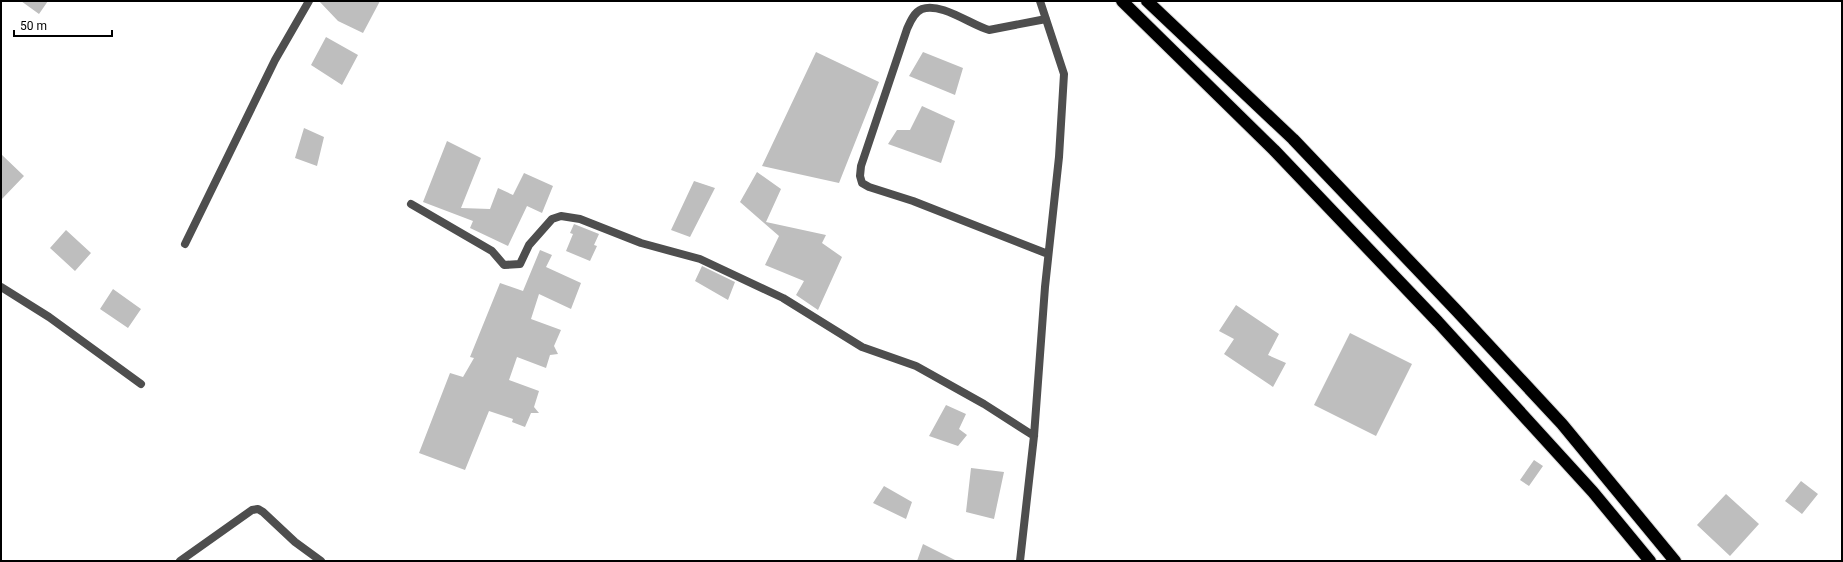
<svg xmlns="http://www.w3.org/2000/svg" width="1843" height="562" viewBox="0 0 1843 562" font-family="Roboto,sans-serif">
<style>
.building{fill:#bebebe}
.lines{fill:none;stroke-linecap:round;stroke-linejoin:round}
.highway-casing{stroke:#dbdbdb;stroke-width:14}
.street{stroke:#4e4e4e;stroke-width:8}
.highway{stroke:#000;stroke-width:12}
</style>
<rect width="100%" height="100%" fill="#fff"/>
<path class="building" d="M 21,1 L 48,1 L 39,14 Z
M 319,1 L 380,1 L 363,33 L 338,21 Z
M 326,37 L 358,55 L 342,85 L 311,65 Z
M 816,52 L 879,82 L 839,183 L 762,166 Z
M 923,52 L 963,68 L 955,95 L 909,76 Z
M 922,106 L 955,121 L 941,163 L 888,144 L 897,130 L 910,130 Z
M 304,128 L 324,137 L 317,166 L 295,158 Z
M 447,141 L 481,158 L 461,208 L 490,209 L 498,188 L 513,195 L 524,173 L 553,186 L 542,213 L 527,206 L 508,246 L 470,228 L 473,221 L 423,202 Z
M 1,154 L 24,176 L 1,200 Z
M 757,172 L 781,189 L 766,222 L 826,235 L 822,243 L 842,257 L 818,310 L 796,295 L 804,281 L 765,265 L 779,236 L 740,202 Z
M 694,181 L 715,188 L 690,237 L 671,230 Z
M 574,224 L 599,234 L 594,245 L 597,246 L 590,261 L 566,251 L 573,234 L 570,233 Z
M 66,230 L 91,253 L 75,271 L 50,248 Z
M 540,250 L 552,255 L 546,267 L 581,283 L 571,309 L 539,294 L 531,319 L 561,330 L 554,346 L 558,354 L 550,355 L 546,368 L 517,357 L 509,380 L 539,391 L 534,407 L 539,413 L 531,413 L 525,427 L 512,422 L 513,419 L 489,411 L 465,470 L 419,453 L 450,373 L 463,377 L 474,358 L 470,357 L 500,283 L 523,291 Z
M 702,266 L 735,282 L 728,300 L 695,281 Z
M 113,289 L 141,309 L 128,328 L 100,309 Z
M 1236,305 L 1279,334 L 1268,355 L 1286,363 L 1273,387 L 1224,354 L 1234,339 L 1219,331 Z
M 1350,333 L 1412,364 L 1376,436 L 1314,405 Z
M 946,405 L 966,414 L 959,429 L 967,435 L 958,446 L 929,436 Z
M 1534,460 L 1543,466 L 1529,486 L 1520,480 Z
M 971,468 L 1004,472 L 994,519 L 966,512 Z
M 1801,481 L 1818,494 L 1802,514 L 1785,501 Z
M 884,486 L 912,502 L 906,519 L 873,503 Z
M 1726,494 L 1759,524 L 1730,556 L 1697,525 Z
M 923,544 L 957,561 L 917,561 Z"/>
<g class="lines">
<defs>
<path id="highway" d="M 1122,1 L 1274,150 L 1438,322 L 1593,492 L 1650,561
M 1147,1 L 1293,139 L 1456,310 L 1562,424 L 1675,561"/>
</defs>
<use href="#highway" class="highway-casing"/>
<path class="street" d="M 1046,19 L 989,30 C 971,25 941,2 922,9 C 914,12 910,22 907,29 L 861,166 L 860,176 L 862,183 L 869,187 L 913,201 L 1048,254
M 411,204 L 492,251 L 504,265 L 520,264 L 529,245 L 552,219 L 561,216 L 580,219 L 641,243 L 700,259 L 783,298 L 862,347 L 916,366 L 984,404 L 1034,436
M 185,244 L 275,60 L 309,1
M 1,287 L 49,317 L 141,384
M 180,561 L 252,510 L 258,509 L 263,512 L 295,542 L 321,561
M 1020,561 L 1034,436 L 1045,287 L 1059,157 L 1064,74 L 1040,1"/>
<use href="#highway" class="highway"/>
</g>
<rect width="1843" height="562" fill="none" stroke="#000000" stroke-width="4"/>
<path d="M14 30v6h98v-6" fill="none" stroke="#000000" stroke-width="2"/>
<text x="20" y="30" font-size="12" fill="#000000" stroke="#ffffff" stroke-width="3" paint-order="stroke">50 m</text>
</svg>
